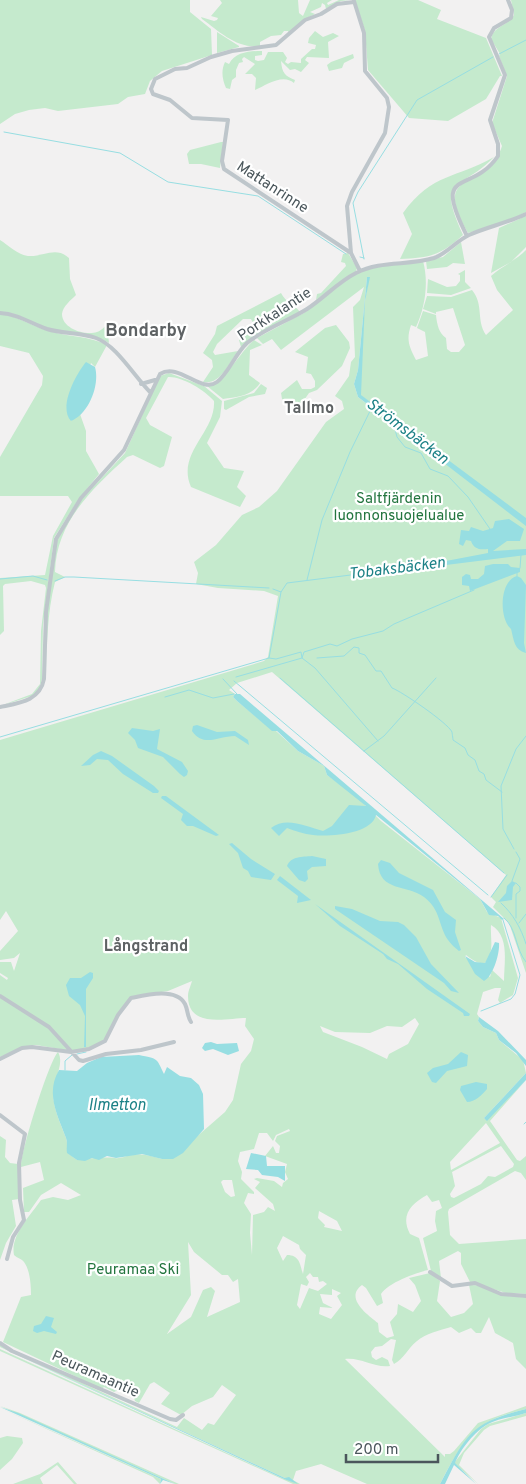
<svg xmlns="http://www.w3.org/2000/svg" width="526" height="1484" viewBox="0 0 526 1484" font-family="Overpass,sans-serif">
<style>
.green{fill:#c5eacd;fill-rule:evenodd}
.water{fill:#97dee2}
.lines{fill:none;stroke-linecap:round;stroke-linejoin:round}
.stream{stroke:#97dee2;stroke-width:1}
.minor{stroke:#bec6cb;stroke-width:4}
.labels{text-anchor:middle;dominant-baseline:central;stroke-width:4.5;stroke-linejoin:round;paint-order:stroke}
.street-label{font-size:15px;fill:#4a565b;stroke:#fff}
.park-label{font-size:15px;fill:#23753f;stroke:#fff}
.neighbourhood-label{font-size:16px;font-weight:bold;fill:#5e6264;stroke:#fff}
.water-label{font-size:16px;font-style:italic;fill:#1c8186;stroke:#fff}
.quarter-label{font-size:18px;font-weight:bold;fill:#5e6264;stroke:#fff}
</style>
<rect width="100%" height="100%" fill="#f2f1f1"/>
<path class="green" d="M 0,0 L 190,0 L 190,12 L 211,29 L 212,55 L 162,71 L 150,81 L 145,94 L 128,97 L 118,104 L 58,111 L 45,108 L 29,110 L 15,114 L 0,124 Z
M 220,0 L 298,0 L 299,13 L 303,16 L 310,0 L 332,0 L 327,3 L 328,5 L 339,0 L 350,0 L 341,1 L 326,9 L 325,5 L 322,3 L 321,7 L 310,12 L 315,14 L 307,18 L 289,34 L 288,31 L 284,31 L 281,35 L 271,36 L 260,42 L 260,46 C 237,49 220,32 202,19 L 201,17 L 214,21 L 217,20 L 218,18 L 211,16 L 222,3 Z
M 355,0 L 418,0 L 441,10 L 437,19 L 486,38 L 502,76 L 500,76 L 486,99 L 448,121 L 409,118 L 368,70 L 365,31 Z
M 511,0 L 526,0 L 526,212 L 512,219 L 468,233 C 429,167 488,192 502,146 L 492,123 L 507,76 L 499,56 L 500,54 L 491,39 C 493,26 508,26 514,15 Z
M 315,31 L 323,37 L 333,33 L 339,36 L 328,42 L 329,58 L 307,57 L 305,60 L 309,63 L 301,72 L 295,69 L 290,70 L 281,61 C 282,73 285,76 295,80 L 294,83 C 283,73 266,85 255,90 L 256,78 L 252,74 L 245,74 L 255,64 L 244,57 L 242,59 L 243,62 L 239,63 L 236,70 L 236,77 L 232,80 L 230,89 L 226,88 C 222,79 221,70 225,62 L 229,64 C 235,52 250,51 262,51 L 262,55 L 255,56 L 255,60 L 258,61 L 264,60 L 268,52 L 283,52 L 287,58 L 285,62 L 288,64 L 291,62 L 301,63 L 301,59 L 312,49 L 315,49 L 316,45 L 308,43 L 309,38 Z
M 217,32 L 239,46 L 239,47 L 217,53 Z
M 353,54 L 354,58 L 344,63 L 342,68 L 329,71 L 327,65 L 331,62 Z
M 221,142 L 223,142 L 220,168 L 201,164 L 189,164 L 187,154 L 190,150 Z
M 494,157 C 461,192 435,174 463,235 C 441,255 430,258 400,259 L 412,234 L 403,213 C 433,172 456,179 494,157 Z
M 526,216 L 526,247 L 511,262 L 491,273 L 499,228 Z
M 0,240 C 8,245 18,255 28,256 C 43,257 56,246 69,258 L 70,279 L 76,295 C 71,300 63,306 62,314 C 62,329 86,336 97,332 C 101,331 104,327 107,325 L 109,343 C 91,332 71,333 52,329 C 33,325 20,312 0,312 Z
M 461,242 L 465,264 L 453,263 L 447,267 L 427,269 L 426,261 L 443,257 Z
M 526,250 L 526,973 L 509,923 L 493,907 L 496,902 L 491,897 L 506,875 L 272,672 L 237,683 L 229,690 L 235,694 L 233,697 L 237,701 L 272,730 L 276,731 L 298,751 L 324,766 L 327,775 L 356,796 L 381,821 L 480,899 L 487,912 L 501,918 L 518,978 L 513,995 L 500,1003 L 498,1000 L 501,988 L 495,988 L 483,992 L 477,1014 L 479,1017 L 478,1021 L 483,1027 L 496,1033 L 499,1040 L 523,1060 L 526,1073 L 484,1118 L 487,1120 L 526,1080 L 490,1121 L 517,1160 L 520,1161 L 526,1156 L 526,1180 L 521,1173 L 515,1171 L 449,1209 L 448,1212 L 450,1235 L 459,1244 L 526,1239 L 526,1294 L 506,1293 L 470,1282 L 461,1264 L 461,1253 L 458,1251 L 439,1261 L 441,1278 L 431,1271 L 423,1238 L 437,1231 L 435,1221 L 436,1211 L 442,1208 L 439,1200 L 432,1202 L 427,1195 C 411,1204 400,1215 410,1234 L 419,1238 L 428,1270 C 415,1273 388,1283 381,1294 L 383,1303 L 377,1306 L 366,1288 L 362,1285 C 344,1298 368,1315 378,1323 L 379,1332 L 387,1338 L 394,1336 L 390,1322 L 397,1314 L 398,1304 L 413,1312 L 421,1301 L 415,1285 L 409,1278 L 430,1273 L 440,1281 L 437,1301 L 451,1317 L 464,1313 L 473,1304 L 469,1285 C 489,1284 505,1299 526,1297 L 526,1369 L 516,1359 L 513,1343 L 495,1333 L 489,1317 L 481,1333 L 476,1333 L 471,1328 L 459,1333 L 451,1327 C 440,1330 425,1334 417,1341 C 408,1348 404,1359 394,1364 L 392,1360 L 396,1340 L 391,1339 L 382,1346 L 375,1347 L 371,1352 L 372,1357 L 376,1360 L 382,1357 L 388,1360 L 390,1366 C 373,1368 361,1357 345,1359 L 445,1457 L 445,1454 L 450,1454 L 454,1451 L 478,1423 L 526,1406 L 526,1409 C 472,1422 465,1437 440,1484 L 367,1484 L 321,1464 L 296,1471 L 293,1480 L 300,1484 L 293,1484 L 0,1351 L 0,1349 L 284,1479 L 291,1480 L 290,1478 L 285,1478 L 0,1347 L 0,1345 L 177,1427 L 184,1418 L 202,1430 L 208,1423 L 214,1425 L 236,1395 L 222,1385 L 213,1397 L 192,1406 L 181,1415 L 161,1404 L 170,1393 L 154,1382 L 150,1384 L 139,1403 L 135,1401 L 132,1391 L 120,1389 L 114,1392 L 104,1387 L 102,1389 L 3,1342 L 21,1297 L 31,1295 C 31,1285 30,1270 24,1262 C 22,1259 17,1258 14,1255 C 10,1235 31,1215 41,1200 L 53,1197 L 68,1200 L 81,1195 L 61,1183 L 41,1195 L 29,1212 L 24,1212 L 23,1188 L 44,1180 L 40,1162 L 21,1167 C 20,1154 49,1061 58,1052 C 65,1064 53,1080 53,1093 C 54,1111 60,1122 66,1138 C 68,1143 66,1148 68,1153 L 77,1160 C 91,1158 103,1157 115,1158 C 120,1159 126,1156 131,1155 C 142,1153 151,1156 162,1159 L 194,1139 L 225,1112 L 233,1100 L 241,1064 L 251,1051 L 254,1039 L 245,1026 L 246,1018 C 227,1018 188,1029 188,996 C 188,991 191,985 192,981 L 168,991 L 130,997 L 104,1040 L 99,1043 L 83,1050 L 72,1051 L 36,1045 L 22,1047 L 0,1057 L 0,975 L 7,980 L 8,978 L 0,973 L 0,962 L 11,962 L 14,971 L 20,953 L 14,958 L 0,960 L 0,951 L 18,931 L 6,911 L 0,920 L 0,740 L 264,661 L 268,657 L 278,596 L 264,591 L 218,588 L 196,584 L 198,573 L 194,562 L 216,545 L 242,515 L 259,507 L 277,491 L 326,422 L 344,409 L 342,401 L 335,396 L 349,376 L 351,362 L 355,357 L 353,307 L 360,300 L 364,287 L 281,350 L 272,339 L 263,344 L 257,338 L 304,313 L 349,278 L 361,272 L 376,267 L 423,261 C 429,282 425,308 416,327 L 411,325 C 406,340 409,346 416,360 L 428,356 L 425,332 L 417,328 L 423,311 L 436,315 C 437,325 439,333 446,338 L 447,349 L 451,352 L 459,352 L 465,345 L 453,308 L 436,312 L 436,314 L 423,309 L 427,296 L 451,297 L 472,290 C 484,304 476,321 486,335 L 513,310 L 497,290 L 491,276 C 502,266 515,261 526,250 ZM 367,277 L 369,277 L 365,301 L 359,390 L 360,395 L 390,416 L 398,428 L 358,397 L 354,384 L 358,370 ZM 491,925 C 510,936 504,962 504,981 L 492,970 L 490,977 L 465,957 L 466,955 C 473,960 477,964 485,963 C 495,952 490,938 491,925 ZM 415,1018 L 419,1024 L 408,1044 L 389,1054 L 387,1059 L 362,1047 L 323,1032 L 320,1026 L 335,1032 L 370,1033 L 387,1026 L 402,1027 ZM 486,1123 L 500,1143 L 451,1170 L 450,1162 ZM 289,1129 L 290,1131 L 277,1136 L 275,1141 L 280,1146 L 279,1153 L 276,1153 L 273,1146 L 265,1156 L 287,1164 L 285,1172 L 288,1179 L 283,1183 L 282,1187 L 274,1181 L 257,1178 L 254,1179 L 260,1182 L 255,1188 L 273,1204 L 275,1211 L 268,1207 L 264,1212 L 253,1215 L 252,1255 L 250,1233 L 251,1214 L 244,1203 L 248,1193 L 254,1194 L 254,1192 L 241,1179 L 242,1172 L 238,1161 L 240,1152 L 254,1149 L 259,1133 L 267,1133 L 273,1141 L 276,1135 ZM 501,1146 L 514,1164 L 513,1167 L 495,1177 L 488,1176 L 481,1184 L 454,1198 L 451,1197 L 450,1194 L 455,1186 L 452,1172 ZM 223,1180 L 232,1180 L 235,1196 L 231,1197 L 225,1192 L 221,1182 ZM 319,1211 L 337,1221 L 342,1231 L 324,1227 L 325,1225 L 318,1218 ZM 283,1236 L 299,1245 L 300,1249 L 306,1255 L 303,1274 C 300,1265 300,1255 287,1255 L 283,1261 L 277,1248 ZM 188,1242 L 194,1252 L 222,1275 L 228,1275 L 233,1282 L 238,1279 L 240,1302 L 207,1317 L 215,1291 L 211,1287 L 203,1290 L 191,1317 L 167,1334 L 191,1295 ZM 310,1273 L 313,1277 L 318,1277 L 319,1282 L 323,1281 L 327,1284 L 318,1291 L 309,1288 L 300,1309 L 297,1305 L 301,1284 L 307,1286 L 309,1282 L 306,1277 ZM 332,1289 L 341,1293 L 337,1296 L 342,1305 L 331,1319 L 319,1314 L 320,1307 L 333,1308 L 323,1303 L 320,1294 L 332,1295 Z
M 348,253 L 357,268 L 356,271 L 316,300 L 317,294 L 321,293 L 346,266 L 345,263 L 341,262 L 343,254 Z
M 465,270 L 465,282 L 471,288 L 451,295 L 427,293 L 428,279 L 447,287 L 456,286 L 460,281 L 460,275 L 458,274 Z
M 281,293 C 286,303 294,304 300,312 L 241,347 L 239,340 L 255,327 L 251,319 L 243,319 L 217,344 L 213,352 L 215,355 L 238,351 C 228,364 221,385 203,382 L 213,367 L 212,360 L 203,353 L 215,334 L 217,326 Z
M 0,314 C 19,316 34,328 53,332 C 71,337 89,336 107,345 L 95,367 L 91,363 L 71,421 L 80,414 L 86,431 L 86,451 L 99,474 L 78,500 L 54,538 L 43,625 L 42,679 L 39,690 L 32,696 L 0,706 L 32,694 L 40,684 L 41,631 L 46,588 L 45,585 L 31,581 L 5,584 L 3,586 L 4,631 L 0,635 L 0,578 L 45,575 L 53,536 L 72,502 L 68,496 L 0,496 L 0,457 L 42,385 L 43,376 L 29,353 L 0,346 Z
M 336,325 L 349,342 L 350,348 L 342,366 L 317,390 L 309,393 L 302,403 L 295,405 L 282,399 L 281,393 L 297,380 L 302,389 L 311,389 L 315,387 L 315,381 L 311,374 L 306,373 L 308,357 L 295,352 L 325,328 Z
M 254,340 L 262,345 L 250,350 L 249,375 L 260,383 C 252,396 237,397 223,399 L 207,386 C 224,383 240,352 254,340 Z
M 169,373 L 204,386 L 222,401 L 220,417 L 207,443 L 224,468 L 244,471 L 237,487 L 246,496 L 240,507 L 191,487 C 176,453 216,432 214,401 C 205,390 181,376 168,377 L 146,418 L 150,425 L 172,437 L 164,466 L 160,468 L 133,455 L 127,457 C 93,488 56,522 55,572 L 65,577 L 55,582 C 47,613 47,645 46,677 L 47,611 L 57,540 L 82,499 L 125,453 L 160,376 Z
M 261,384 L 267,388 L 265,394 L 249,397 L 226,410 L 224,409 L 224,401 L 254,393 Z
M 0,1136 L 6,1140 L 5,1157 L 10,1163 L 18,1164 L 19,1199 L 12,1200 L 16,1226 L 6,1243 L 0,1260 Z
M 0,1406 L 20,1413 L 179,1484 L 175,1484 Z
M 0,1408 L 161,1479 L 160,1484 L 153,1477 Z
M 526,1413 L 526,1416 L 490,1426 L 484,1430 L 464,1453 L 459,1465 L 478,1484 L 454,1463 L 481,1429 L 488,1424 Z
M 7,1436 L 22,1438 L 23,1443 L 12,1459 L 0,1470 L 0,1438 Z
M 58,1462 L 77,1484 L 74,1484 L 57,1465 L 40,1478 L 43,1484 L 13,1484 L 40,1474 Z"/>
<path class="water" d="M 367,277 L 370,277 L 365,301 L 361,395 L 526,518 L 526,526 L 358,397 L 354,384 L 358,370 Z
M 86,362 L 95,367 C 100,385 89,414 71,421 C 58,407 76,374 86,362 Z
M 509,519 L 524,529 L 520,541 L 507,541 L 493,551 L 526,549 L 526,555 L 446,565 L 446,561 L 488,553 L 488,549 C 479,550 474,549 471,541 L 466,540 L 463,546 L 459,544 L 461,530 L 469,531 L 471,527 L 483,531 L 493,528 L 495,521 Z
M 493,564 L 508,564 L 511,567 L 520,568 L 520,572 L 470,591 L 469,586 L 462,585 L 462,577 L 466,574 L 470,575 L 471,579 L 478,579 L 484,574 L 485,566 Z
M 517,576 L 521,578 L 526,585 L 524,643 L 526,653 C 514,650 514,640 511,629 C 499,619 499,581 517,576 Z
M 235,694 L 240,694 L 504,919 L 502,920 L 498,916 L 489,915 L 480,899 L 376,815 C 372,834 330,837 313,835 C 304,834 295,831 287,828 L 279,836 L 271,828 C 286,816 307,827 323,831 L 332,826 L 349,805 L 366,806 L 327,775 L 324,766 L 298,751 L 277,731 L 272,731 L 237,701 L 233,697 Z
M 197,725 L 217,732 L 235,731 L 248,740 L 249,745 L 235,736 C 218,736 204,748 192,731 L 193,726 Z
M 132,728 L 153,731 L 160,729 L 157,749 L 182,762 L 188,771 L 187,775 L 184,777 L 180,774 L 163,757 L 138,748 L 135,740 L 128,733 Z
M 101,751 L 112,756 L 154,786 L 159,791 L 158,793 L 153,793 L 123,774 L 108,760 L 97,759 L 90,765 L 81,766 L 93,755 Z
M 162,796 L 166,796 L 219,835 L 216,836 L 193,826 L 187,826 L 181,820 L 183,814 L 161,798 Z
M 232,843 L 251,859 L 275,874 L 271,880 L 251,877 L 248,871 L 243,868 L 238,853 L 229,844 Z
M 312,856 L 326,859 L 326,866 L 312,867 L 307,871 L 308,879 L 305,882 L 299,880 L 287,866 C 291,856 302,857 312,856 Z
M 381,860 L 390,863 L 399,873 L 433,890 L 445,912 L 456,920 L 455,932 L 461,950 L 459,951 C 455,948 451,944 448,940 C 438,925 441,910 424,897 C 406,884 380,892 378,864 Z
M 280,876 L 311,900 L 297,903 L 298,896 L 277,880 Z
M 512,881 L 516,883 L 513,887 L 512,900 L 498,902 L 506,893 L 507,886 Z
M 315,904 L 470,1014 L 469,1016 L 464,1016 L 463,1013 L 427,989 L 398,964 L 387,959 L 383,954 L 340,926 Z
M 335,906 L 352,909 L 380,921 L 398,922 L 404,925 L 416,937 L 431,964 L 459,993 L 451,991 L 444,983 L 335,909 Z
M 495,942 L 499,943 C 500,953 493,977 484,981 L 475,974 L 465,956 L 475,962 L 485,963 Z
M 90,972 L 93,973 L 93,978 L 86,989 L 86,1047 L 84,1047 L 85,1016 L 80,1005 L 69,996 L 66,985 L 70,978 L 81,978 Z
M 479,1017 L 498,1031 L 526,1060 L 526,1066 L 516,1053 L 499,1040 L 496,1033 L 483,1027 L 478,1021 Z
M 211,1042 L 217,1044 L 237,1043 L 239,1051 L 228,1055 L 213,1049 L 205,1051 L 202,1048 L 205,1043 Z
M 461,1052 L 468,1055 L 467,1066 L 447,1071 L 436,1083 L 432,1082 L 427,1073 L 433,1068 L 448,1064 Z
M 139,1055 C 158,1059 156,1057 164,1074 L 167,1067 L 180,1076 L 191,1078 L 199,1085 L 203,1094 L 204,1129 L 183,1153 L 173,1159 L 162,1159 L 142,1154 L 116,1158 L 107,1156 L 99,1160 L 92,1158 L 85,1161 L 77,1160 L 67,1153 C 66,1148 68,1143 66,1138 C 58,1116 45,1094 59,1070 L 77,1071 L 87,1063 L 101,1057 Z
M 526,1073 L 526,1080 L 487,1121 L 484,1118 Z
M 476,1082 L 487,1084 L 487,1089 C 482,1095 475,1102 467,1102 L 460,1090 L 461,1086 Z
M 251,1153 L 266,1156 L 267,1166 L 285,1166 L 285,1181 L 278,1177 L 262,1175 L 258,1170 L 246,1169 Z
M 46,1316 L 54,1318 L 51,1327 L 57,1332 L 56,1334 L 44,1331 L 37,1333 L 33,1331 L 34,1326 L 41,1324 Z
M 0,1347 L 285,1478 L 289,1477 L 298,1484 L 284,1479 Z
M 0,1407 L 18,1413 L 175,1484 L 163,1480 L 160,1484 L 161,1479 Z
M 526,1409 L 526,1413 C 514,1417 499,1418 488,1424 C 475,1431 460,1450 455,1463 L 476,1484 L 454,1465 L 445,1484 L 440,1484 C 466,1436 469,1423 526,1409 Z"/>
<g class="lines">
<path class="stream" d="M 499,54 L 526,40
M 4,132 L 120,153 L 168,182 L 258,196 L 346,254
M 360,257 L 364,258
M 364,259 L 353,203 L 358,192 L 417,100 L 493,57
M 394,425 L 397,437 L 405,447 L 421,453 L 430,469 L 448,476 L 468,497 L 490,529
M 520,568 L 521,555
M 517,572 L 517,576
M 0,579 L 33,576 L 47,580
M 307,580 L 322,520 L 350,452 L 372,407
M 55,581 L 65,577 L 74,577 L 269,588
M 273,589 L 281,592 L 287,583 L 446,563
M 269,658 L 276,659 L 301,652 L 302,658 L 315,668 L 378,741
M 317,658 L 344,656 L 354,647 L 359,648 L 359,653 L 365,655 L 376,671 L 381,671 L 392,688 C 401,691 448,723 452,732 C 452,732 453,739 453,740 L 465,748 L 468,755 L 475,760 L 479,771 L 484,774 L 486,780 L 502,792
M 236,677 L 302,658 L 304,652 L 330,644 L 337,646 L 352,639 L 383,631 L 394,624 L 474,590
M 280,678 L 504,873
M 223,679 L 237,694
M 234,681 L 488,895
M 165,697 L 189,690 L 213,698 L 234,694
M 0,737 L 269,658 L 281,592
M 364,751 L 384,736 L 436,678
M 514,849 L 503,829 L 501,786 L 516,749 L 526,736
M 512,881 L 520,859 L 516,852
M 491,897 L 507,875
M 501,903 C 513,914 521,928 526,944
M 504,918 C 517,928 515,949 526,962
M 516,918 L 516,894 L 520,891 L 520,887 L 516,883
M 519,923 L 526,914
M 481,1011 L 511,999 L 515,994 L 520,975 L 503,920
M 77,1054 L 86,1052
M 65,1070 L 65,1061 L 72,1055
M 524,1124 L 526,1122"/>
<path class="minor" d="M 354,1 L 364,33 L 365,71 L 387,98 L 389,107 L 385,133 L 352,192 L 347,206 L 351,253 L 360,271
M 467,236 C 431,165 471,196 498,156 L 498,144 L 490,120 L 505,75 L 489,37 L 494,28 L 511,18 L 512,10 L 508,0
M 351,253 L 224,169 L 222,161 L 228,120 L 192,118 L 170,100 L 153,94 L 151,89 L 155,79 L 175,69 L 187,68 L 211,57 L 232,51 L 276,45 L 305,20 L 321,14 L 337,4 L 354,2
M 0,313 C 18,314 30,323 47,329 C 63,334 80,332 96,338 C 116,345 134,376 150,392
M 141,384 L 155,380
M 0,707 C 19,703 40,701 44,679 L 46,612 L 56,539 L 81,498 L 124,450 L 160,374 C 179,362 201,394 217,382 C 228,374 235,354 247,343 C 264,329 288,321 307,309 C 324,298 338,282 356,273 C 381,260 408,266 434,258 C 448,253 456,241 469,235 C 487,227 507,223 526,214
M 0,996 L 49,1027 L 79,1060 L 83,1061 L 106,1054 L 141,1050 L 174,1042
M 0,1059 L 22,1048 L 32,1047 L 71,1052 L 89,1049 L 105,1041 L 118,1015 L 131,998 C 145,995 176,987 185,1004 C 188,1010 187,1016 191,1022
M 0,1115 L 25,1134 L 19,1163 L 20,1200 L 24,1220 L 13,1237 L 7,1259
M 430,1272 L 452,1286 L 475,1283 L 501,1294 L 526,1296
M 0,1343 L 12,1351 L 170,1419 L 176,1420 L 183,1415"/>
</g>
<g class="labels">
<g class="street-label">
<text transform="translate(272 188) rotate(33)">Mattanrinne</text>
<text transform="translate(275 315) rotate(-33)">Porkkalantie</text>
<text transform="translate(95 1375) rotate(24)">Peuramaantie</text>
</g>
<g class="park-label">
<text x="399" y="499">Saltfjärdenin<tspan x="399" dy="17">luonnonsuojelualue</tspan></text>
<text x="133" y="1270">Peuramaa Ski</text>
</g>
<g class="neighbourhood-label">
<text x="309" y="409">Tallmo</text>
<text x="146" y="947">Långstrand</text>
</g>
<g class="water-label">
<text transform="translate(407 432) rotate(37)">Strömsbäcken</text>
<text transform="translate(397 569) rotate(-7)">Tobaksbäcken</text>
<text x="117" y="1106">Ilmetton</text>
</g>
<g class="quarter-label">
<text x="146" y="331">Bondarby</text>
</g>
</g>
<path d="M346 1454v8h92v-8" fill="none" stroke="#4a565b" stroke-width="2.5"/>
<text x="354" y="1454" font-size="15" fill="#4a565b" stroke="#ffffff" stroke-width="4" paint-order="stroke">200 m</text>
</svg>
